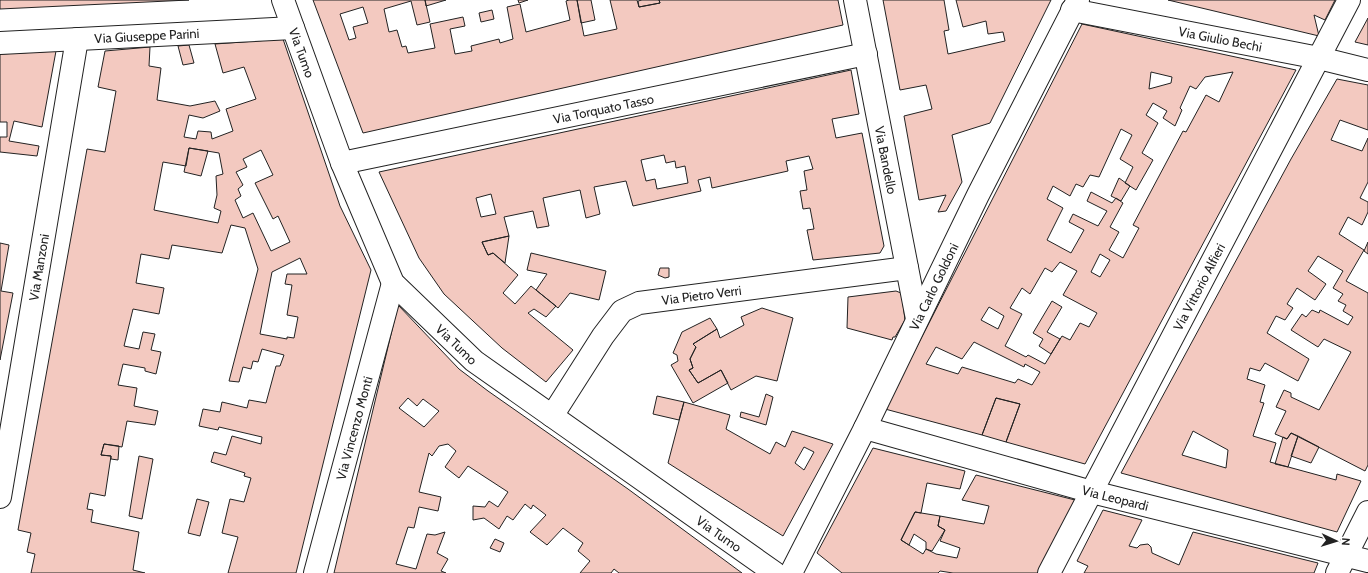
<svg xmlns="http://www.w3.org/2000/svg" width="1368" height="573" viewBox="0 0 1368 573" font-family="Cabin,sans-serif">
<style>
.building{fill:#f3c9c0;stroke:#222;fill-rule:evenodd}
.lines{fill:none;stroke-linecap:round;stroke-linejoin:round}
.street-casing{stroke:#222;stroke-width:24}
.street{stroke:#fff;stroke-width:22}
.labels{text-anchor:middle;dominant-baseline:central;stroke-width:3;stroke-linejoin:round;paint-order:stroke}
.street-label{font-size:13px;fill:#222;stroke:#fff}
</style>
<rect width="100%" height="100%" fill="#fff"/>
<path class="building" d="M 0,0 L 189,0 L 0,9 Z
M 313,0 L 425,0 L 430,22 L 417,25 L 411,1 L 384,9 L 389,32 L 397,30 L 402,47 L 406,46 L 408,53 L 435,48 L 430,24 L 463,17 L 465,26 L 450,29 L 455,54 L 472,51 L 471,46 L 499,39 L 500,43 L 513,39 L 507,7 L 520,4 L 526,32 L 570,20 L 566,1 L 569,0 L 577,0 L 584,36 L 617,29 L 610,0 L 637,0 L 639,7 L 660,3 L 659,0 L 838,0 L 843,25 L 363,133 ZM 363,7 L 368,23 L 353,27 L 356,38 L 349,40 L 340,14 Z
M 425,0 L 446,0 L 426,6 Z
M 518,0 L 528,0 L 519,3 Z
M 577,0 L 591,0 L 595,20 L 581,23 Z
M 642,0 L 659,0 L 660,3 L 639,7 L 638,1 Z
M 883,0 L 944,0 L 949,30 L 944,31 L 948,54 L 1005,41 L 1003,32 L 988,34 L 986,21 L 963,27 L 956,0 L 1051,0 L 990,123 L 952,135 L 962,182 L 946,211 L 938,212 L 946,195 L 919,200 L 904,116 L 932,109 L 926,85 L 900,90 Z
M 1168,0 L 1335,0 L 1325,20 L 1314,15 L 1319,36 Z
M 492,10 L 494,19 L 481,22 L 479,13 Z
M 1368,18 L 1368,45 L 1355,42 Z
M 1082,24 L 1296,70 L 1085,464 L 1006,442 L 1020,404 L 996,398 L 982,435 L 885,409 ZM 1151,72 L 1172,77 L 1171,83 L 1149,89 ZM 1233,72 L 1219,102 L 1206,95 L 1186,132 L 1183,131 L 1133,225 L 1139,228 L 1123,258 L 1109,250 L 1119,232 L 1110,227 L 1123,203 L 1116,198 L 1112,203 L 1091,192 L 1087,201 L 1107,211 L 1098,226 L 1073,214 L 1069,222 L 1084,230 L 1071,253 L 1047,240 L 1063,208 L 1047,199 L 1053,186 L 1070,196 L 1076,184 L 1083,187 L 1090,175 L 1099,177 L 1121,129 L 1132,135 L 1120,159 L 1133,167 L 1125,183 L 1136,190 L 1153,160 L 1142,153 L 1158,123 L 1146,115 L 1153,103 L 1167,111 L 1163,118 L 1175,126 L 1182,110 L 1180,108 L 1190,86 L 1196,89 L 1205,77 ZM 1100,254 L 1110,260 L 1100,277 L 1091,272 ZM 1060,262 L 1077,271 L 1063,295 L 1097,313 L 1089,327 L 1080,323 L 1070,340 L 1062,336 L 1045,364 L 1028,355 L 1026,357 L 1005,346 L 1022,314 L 1010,308 L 1022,288 L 1030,294 L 1045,268 L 1052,272 ZM 989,307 L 1004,316 L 998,329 L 981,320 ZM 974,342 L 1024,367 L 1025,364 L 1040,372 L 1032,385 L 1018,379 L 1015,383 L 962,367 L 958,374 L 926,364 L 936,347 L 962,359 Z
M 283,39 L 340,206 L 371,270 L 296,573 L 228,573 L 238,537 L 222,533 L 230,499 L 244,502 L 251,478 L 244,476 L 245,473 L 211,462 L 214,452 L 226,455 L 232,436 L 261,444 L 262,437 L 219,427 L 218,430 L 199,426 L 203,409 L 220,412 L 222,402 L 247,408 L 249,400 L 266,403 L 276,366 L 280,366 L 284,355 L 262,349 L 258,362 L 253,361 L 251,369 L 243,367 L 239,382 L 229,381 L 258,269 L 245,228 L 231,225 L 222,253 L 172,245 L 169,259 L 141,254 L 136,283 L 164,288 L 159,314 L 133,309 L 124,346 L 139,349 L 143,332 L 155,334 L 151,350 L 161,352 L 156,374 L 145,371 L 145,368 L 123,364 L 118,385 L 137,388 L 134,406 L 158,411 L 155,425 L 127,421 L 122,447 L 104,444 L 101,455 L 111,456 L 105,496 L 90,493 L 87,509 L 93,510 L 91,522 L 139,532 L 133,570 L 145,573 L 31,573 L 35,554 L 27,552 L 31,533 L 18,530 L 87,149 L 105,152 L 116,91 L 98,87 L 105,51 L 150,47 L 149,66 L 161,68 L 157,100 L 190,106 L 215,101 L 220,111 L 203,118 L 189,115 L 184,137 L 196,139 L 198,131 L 211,132 L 212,139 L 233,131 L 226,109 L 256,99 L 244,67 L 223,73 L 215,44 ZM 189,148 L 219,153 L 223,174 L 216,176 L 217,195 L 214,208 L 221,211 L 218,223 L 154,210 L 163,162 L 186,166 ZM 261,150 L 273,175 L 255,183 L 273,219 L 278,216 L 290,242 L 271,251 L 253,213 L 243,218 L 235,200 L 241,196 L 238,189 L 243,185 L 236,172 L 247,167 L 243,159 ZM 300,258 L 307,274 L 287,274 L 285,284 L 292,285 L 287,315 L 298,317 L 294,338 L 287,337 L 287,339 L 260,334 L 272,272 Z
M 189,45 L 194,63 L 183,65 L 178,46 Z
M 56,51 L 42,127 L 14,121 L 9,141 L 39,146 L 37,156 L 0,152 L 0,137 L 7,137 L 7,122 L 0,122 L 0,54 Z
M 851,70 L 859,114 L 832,119 L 836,138 L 862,133 L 884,246 L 880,253 L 813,260 L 807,230 L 814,229 L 810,208 L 803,209 L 800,191 L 807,190 L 804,171 L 813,169 L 809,156 L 786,161 L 788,171 L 712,188 L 710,177 L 698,180 L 701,191 L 633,206 L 626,181 L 594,187 L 600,214 L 586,218 L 580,190 L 543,198 L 549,226 L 537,228 L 533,211 L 504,217 L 509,236 L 482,242 L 488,255 L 493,253 L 518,275 L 503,293 L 515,304 L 531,286 L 556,306 L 546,317 L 534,309 L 528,313 L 573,350 L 546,382 L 502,348 L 444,294 L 419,258 L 379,172 ZM 664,155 L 666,163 L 675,161 L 676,168 L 685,166 L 688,183 L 657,189 L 655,179 L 646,181 L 641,160 ZM 491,194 L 496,214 L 481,217 L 476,198 Z
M 1337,79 L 1368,85 L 1368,130 L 1340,120 L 1331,140 L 1362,151 L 1368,138 L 1368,182 L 1360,198 L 1368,202 L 1368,212 L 1362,225 L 1348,217 L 1339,234 L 1364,250 L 1346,281 L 1368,293 L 1368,465 L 1365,471 L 1291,433 L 1287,439 L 1275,434 L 1286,411 L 1276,407 L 1284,390 L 1291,393 L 1291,397 L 1319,410 L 1351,352 L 1324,339 L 1318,347 L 1291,330 L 1302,314 L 1306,317 L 1312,310 L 1319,313 L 1320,310 L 1348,325 L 1353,317 L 1343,311 L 1346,305 L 1338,301 L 1343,294 L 1333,288 L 1343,271 L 1318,256 L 1308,271 L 1326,284 L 1315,300 L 1297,288 L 1287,304 L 1293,308 L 1285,320 L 1276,316 L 1267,333 L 1309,359 L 1298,381 L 1265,363 L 1260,371 L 1250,368 L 1247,379 L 1265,385 L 1260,402 L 1264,403 L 1253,436 L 1276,443 L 1270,462 L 1336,480 L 1337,474 L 1361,481 L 1337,532 L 1121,473 L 1291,159 ZM 1193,431 L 1228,450 L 1226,468 L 1182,455 Z
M 189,148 L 208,151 L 201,176 L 184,172 Z
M 1119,178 L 1130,186 L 1121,201 L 1111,196 Z
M 509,236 L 505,263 L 493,253 L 488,255 L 482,242 Z
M 1368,242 L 1368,254 L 1364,251 Z
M 0,243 L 9,245 L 1,291 L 13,293 L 0,360 Z
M 531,253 L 606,271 L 599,300 L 570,293 L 558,308 L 536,290 L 547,274 L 527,270 Z
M 660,268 L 669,268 L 669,277 L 665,278 L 658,275 Z
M 896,291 L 901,293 L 902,296 L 905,320 L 895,337 L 893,337 L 892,340 L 847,328 L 848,297 Z
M 1052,301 L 1062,307 L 1047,332 L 1060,339 L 1051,354 L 1039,346 L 1043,339 L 1033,333 Z
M 398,305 L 459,369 L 488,391 L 628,489 L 742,573 L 619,573 L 614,569 L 611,573 L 580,573 L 590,561 L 578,551 L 583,543 L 563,528 L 547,545 L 530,532 L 546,515 L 533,505 L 531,509 L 525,504 L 513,520 L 507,516 L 499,529 L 484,518 L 473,520 L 473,506 L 485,507 L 489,501 L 498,507 L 508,492 L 468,466 L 459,478 L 445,467 L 456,451 L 448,444 L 439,446 L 432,456 L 429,453 L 419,492 L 441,497 L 438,511 L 419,507 L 414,528 L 408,527 L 396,564 L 416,569 L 427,534 L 435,535 L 445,532 L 437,553 L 448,559 L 441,571 L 446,573 L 334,573 ZM 408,398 L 417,406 L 423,399 L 439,411 L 424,427 L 399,408 Z
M 762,308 L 793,318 L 777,381 L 756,376 L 731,390 L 721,370 L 698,383 L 689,370 L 693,368 L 690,359 L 696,347 L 693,344 L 717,329 L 720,338 L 744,325 L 741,317 Z
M 710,318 L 717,329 L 693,344 L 696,347 L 690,359 L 693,368 L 689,370 L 698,383 L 721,370 L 728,383 L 693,403 L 671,365 L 678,361 L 677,355 L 673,353 L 682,332 Z
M 766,394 L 773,397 L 766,425 L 740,417 L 741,412 L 759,417 Z
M 657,396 L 684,402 L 679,420 L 653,414 Z
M 996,398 L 1020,404 L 1006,442 L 982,435 Z
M 684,402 L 730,415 L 726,429 L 770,454 L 776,442 L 785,447 L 792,431 L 833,444 L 783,536 L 668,463 ZM 804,447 L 814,452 L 804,470 L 795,463 Z
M 1291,433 L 1298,436 L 1288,467 L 1275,464 L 1283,437 L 1287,439 Z
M 1298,436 L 1319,447 L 1311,463 L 1291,456 Z
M 104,444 L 119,446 L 118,460 L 111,459 L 111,456 L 101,455 Z
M 873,448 L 965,471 L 960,489 L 927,483 L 921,513 L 915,512 L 901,540 L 923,554 L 926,549 L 936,554 L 957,558 L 960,548 L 940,541 L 945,530 L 938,526 L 940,516 L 984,524 L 989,506 L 962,500 L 976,475 L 1075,500 L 1038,573 L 953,573 L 940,571 L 938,573 L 842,573 L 817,553 Z
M 139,456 L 153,459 L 142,519 L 129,516 Z
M 197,499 L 209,502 L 200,536 L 188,533 Z
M 1103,510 L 1142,520 L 1129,546 L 1137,548 L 1140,545 L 1148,544 L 1151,547 L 1152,553 L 1179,565 L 1193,532 L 1318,563 L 1314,573 L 1084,573 L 1088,566 L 1077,561 Z
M 915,512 L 940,516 L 938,526 L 945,530 L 932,551 L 926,549 L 926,542 L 914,534 L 909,545 L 901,540 Z
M 495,539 L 504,543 L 500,552 L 490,548 Z"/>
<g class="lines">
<defs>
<g id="street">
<path id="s1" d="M 283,0 L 342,163 L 393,283 L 474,361 L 775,573"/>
<path id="s2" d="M 855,0 L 917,319"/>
<path id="s3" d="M 1072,10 L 1319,58 L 1368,70"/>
<path id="s4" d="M 0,43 L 293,28"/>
<path id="s5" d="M 342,163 L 866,54"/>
<path id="s6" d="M 552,416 L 603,336 L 622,311 L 639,303 L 907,268"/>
<path id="s7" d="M 865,428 L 1092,492 L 1368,561"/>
<path id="s8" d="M 0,497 L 77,39"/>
<path id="s9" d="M 315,573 L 393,283"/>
<path id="s10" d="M 791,573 L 865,428 L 978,195 L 1078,0"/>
<path id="s11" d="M 1049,573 L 1349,0"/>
<path d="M 1337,573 L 1368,512"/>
</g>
</defs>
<use href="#street" class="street-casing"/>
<use href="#street" class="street"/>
</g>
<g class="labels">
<g class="street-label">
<text stroke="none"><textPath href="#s4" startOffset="147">Via Giuseppe Parini</textPath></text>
<text stroke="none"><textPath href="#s3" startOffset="151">Via Giulio Bechi</textPath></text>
<text stroke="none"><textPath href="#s1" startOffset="56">Via Tumo</textPath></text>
<text stroke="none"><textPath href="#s5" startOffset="267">Via Torquato Tasso</textPath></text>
<text stroke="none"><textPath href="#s2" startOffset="163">Via Bandello</textPath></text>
<text stroke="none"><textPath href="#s8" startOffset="233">Via Manzoni</textPath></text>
<text stroke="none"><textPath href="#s10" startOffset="320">Via Carlo Goldoni</textPath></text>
<text stroke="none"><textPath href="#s11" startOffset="323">Via Vittorio Alfieri</textPath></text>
<text stroke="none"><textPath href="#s6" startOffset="208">Via Pietro Verri</textPath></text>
<text stroke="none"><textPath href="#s1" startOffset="392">Via Tumo</textPath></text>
<text stroke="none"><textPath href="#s9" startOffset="150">Via Vincenzo Monti</textPath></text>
<text stroke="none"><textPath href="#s7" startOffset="260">Via Leopardi</textPath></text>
<text stroke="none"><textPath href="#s1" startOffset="716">Via Tumo</textPath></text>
</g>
</g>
<g transform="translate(1336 541) rotate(94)" stroke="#ffffff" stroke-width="3" paint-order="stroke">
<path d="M0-3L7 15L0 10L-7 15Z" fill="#222222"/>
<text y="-6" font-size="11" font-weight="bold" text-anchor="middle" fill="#222222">N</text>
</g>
</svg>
